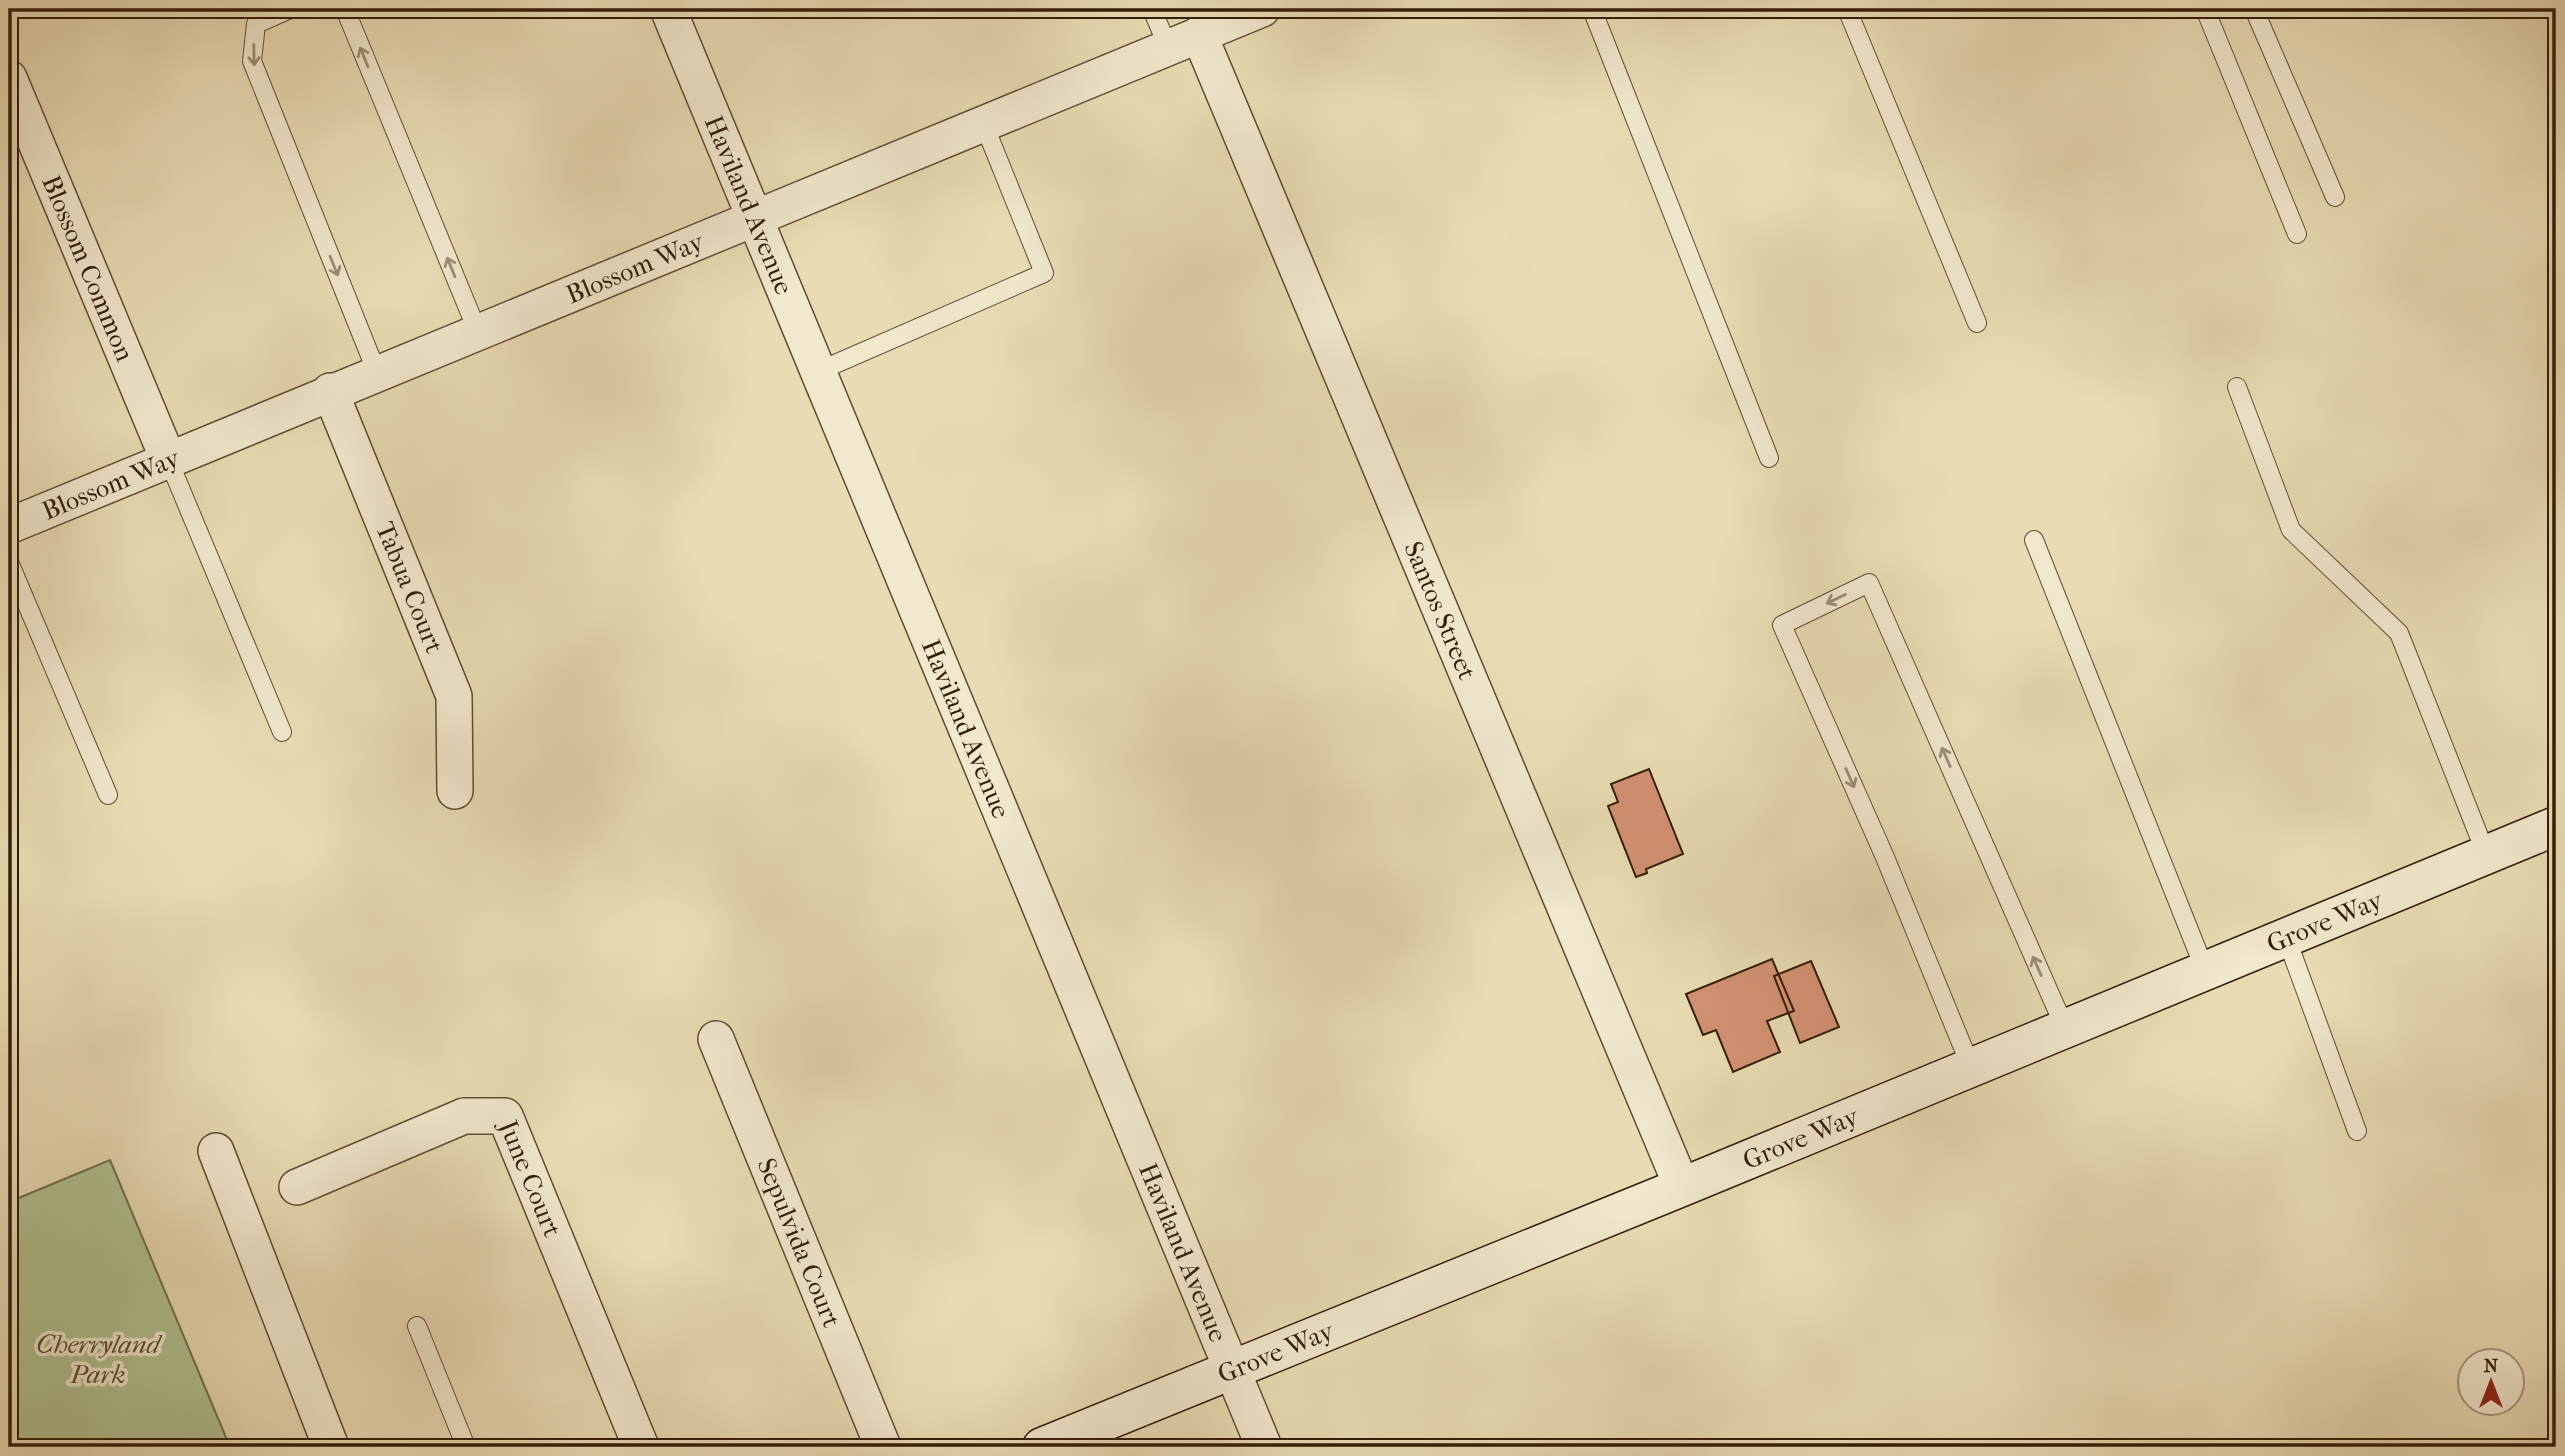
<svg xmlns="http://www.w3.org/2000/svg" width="2565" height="1456" viewBox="0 0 2565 1456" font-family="'IM FELL French Canon',serif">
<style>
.green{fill:#b1c291;stroke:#72704c;stroke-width:2}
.building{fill:#d49274;stroke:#321d08;stroke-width:2}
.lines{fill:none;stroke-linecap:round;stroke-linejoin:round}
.lane-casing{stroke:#604d33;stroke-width:20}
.street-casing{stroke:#604d33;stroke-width:38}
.secondary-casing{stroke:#321d08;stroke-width:41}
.lane{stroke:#f1e8ce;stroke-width:18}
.street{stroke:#f1e8ce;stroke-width:35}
.secondary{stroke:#f1e8ce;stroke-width:38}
.oneway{stroke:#9b8d75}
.labels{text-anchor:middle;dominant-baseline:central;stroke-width:7;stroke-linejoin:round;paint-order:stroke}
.street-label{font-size:26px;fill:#321d08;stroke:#f1e8ce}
.park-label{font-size:26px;font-style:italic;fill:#584f31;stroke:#f1e8ce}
</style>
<rect width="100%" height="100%" fill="#e9dcb4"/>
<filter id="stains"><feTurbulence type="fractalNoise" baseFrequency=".00286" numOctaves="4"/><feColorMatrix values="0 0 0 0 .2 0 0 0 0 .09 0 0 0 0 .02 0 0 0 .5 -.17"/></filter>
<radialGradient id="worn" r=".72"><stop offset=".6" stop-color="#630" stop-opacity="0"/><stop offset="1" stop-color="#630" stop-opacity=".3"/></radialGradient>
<path class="green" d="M 110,1160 L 230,1447 L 9,1447 L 9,1202 Z"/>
<path class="building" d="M 1649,769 L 1683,854 L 1646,869 L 1647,873 L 1636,877 L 1608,806 L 1618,802 L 1611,784 Z
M 1772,959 L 1794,1011 L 1767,1021 L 1780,1052 L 1733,1072 L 1716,1030 L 1703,1035 L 1686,994 Z
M 1811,961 L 1839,1027 L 1800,1043 L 1774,976 Z"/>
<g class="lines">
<defs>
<path id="lane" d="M 290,9 L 256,24 L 252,61 L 377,373
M 345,9 L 477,330
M 1152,9 L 1168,47
M 1592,9 L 1769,458
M 1847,9 L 1977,323
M 2205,9 L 2297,234
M 2254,9 L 2335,197
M 819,371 L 1044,273 L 983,122
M 2237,387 L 2291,530 L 2399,633 L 2486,854
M 168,459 L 282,732
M 2034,540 L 2205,970
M 9,562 L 108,795
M 2286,937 L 2357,1131
M 1971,1067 L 1884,855 L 1782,625 L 1869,583 L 2065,1028
M 417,1326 L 466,1447"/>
<g id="street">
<path id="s1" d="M 668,9 L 1264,1447"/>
<path id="s2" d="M 1199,34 L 1682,1187"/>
<path id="s3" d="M 9,78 L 168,459"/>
<path id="s4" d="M 330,391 L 454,696 L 455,791"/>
<path id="s5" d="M 9,526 L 1262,9"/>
<path id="s6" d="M 716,1039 L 883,1447"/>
<path d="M 216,1151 L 331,1447"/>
<path id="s7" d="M 297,1187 L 464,1116 L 505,1116 L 641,1447"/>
</g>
<g id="secondary">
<path id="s8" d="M 1042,1447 L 1682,1187 L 2556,826"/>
</g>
</defs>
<use href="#lane" class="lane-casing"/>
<use href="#street" class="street-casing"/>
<use href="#secondary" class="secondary-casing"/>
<use href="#lane" class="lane"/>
<use href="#street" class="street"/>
<use href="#secondary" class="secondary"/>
</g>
<defs><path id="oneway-shaft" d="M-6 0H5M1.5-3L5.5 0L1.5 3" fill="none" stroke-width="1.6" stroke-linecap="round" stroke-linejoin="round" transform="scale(1.75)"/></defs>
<g class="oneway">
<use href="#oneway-shaft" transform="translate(254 55) rotate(89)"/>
<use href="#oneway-shaft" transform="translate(364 57) rotate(-112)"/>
<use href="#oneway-shaft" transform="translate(334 266) rotate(68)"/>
<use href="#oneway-shaft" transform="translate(451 267) rotate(-112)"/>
<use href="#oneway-shaft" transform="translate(1836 599) rotate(154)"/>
<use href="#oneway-shaft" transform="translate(1946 757) rotate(-114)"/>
<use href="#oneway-shaft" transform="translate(1850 778) rotate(66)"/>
<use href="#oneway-shaft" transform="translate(2037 966) rotate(-114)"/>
</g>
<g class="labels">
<g class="street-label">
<text stroke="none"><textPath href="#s1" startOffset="212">Haviland Avenue</textPath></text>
<text stroke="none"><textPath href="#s5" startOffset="677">Blossom Way</textPath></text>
<text stroke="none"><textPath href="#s3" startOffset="206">Blossom Common</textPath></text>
<text stroke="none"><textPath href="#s5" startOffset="110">Blossom Way</textPath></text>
<text stroke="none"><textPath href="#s4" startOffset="212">Tabua Court</textPath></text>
<text stroke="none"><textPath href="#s2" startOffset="625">Santos Street</textPath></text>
<text stroke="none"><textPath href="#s1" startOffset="779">Haviland Avenue</textPath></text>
<text stroke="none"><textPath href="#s8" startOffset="1386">Grove Way</textPath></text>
<text stroke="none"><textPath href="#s8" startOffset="819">Grove Way</textPath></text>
<text stroke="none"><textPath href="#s7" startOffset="290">June Court</textPath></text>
<text stroke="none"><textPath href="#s6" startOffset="220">Sepulvida Court</textPath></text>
<text stroke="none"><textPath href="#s1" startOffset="1346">Haviland Avenue</textPath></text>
<text stroke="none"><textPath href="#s8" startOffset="252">Grove Way</textPath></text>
</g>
<g class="park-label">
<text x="98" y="1344">Cherryland<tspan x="98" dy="30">Park</tspan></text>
</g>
</g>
<rect width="2565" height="1456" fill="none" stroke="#e9dcb4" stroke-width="35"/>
<rect x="10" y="10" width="2544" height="1435" fill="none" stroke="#321d08" stroke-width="3.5"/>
<rect x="18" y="18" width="2530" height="1421" fill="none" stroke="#321d08" stroke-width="2"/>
<g transform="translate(2491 1382)"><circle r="33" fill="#f1e8ce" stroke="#a5977f" stroke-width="2"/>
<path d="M0-5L12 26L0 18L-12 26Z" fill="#8f2418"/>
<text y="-10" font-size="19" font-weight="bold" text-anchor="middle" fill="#321d08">N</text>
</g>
<rect width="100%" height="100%" filter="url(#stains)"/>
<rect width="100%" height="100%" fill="url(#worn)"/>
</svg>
